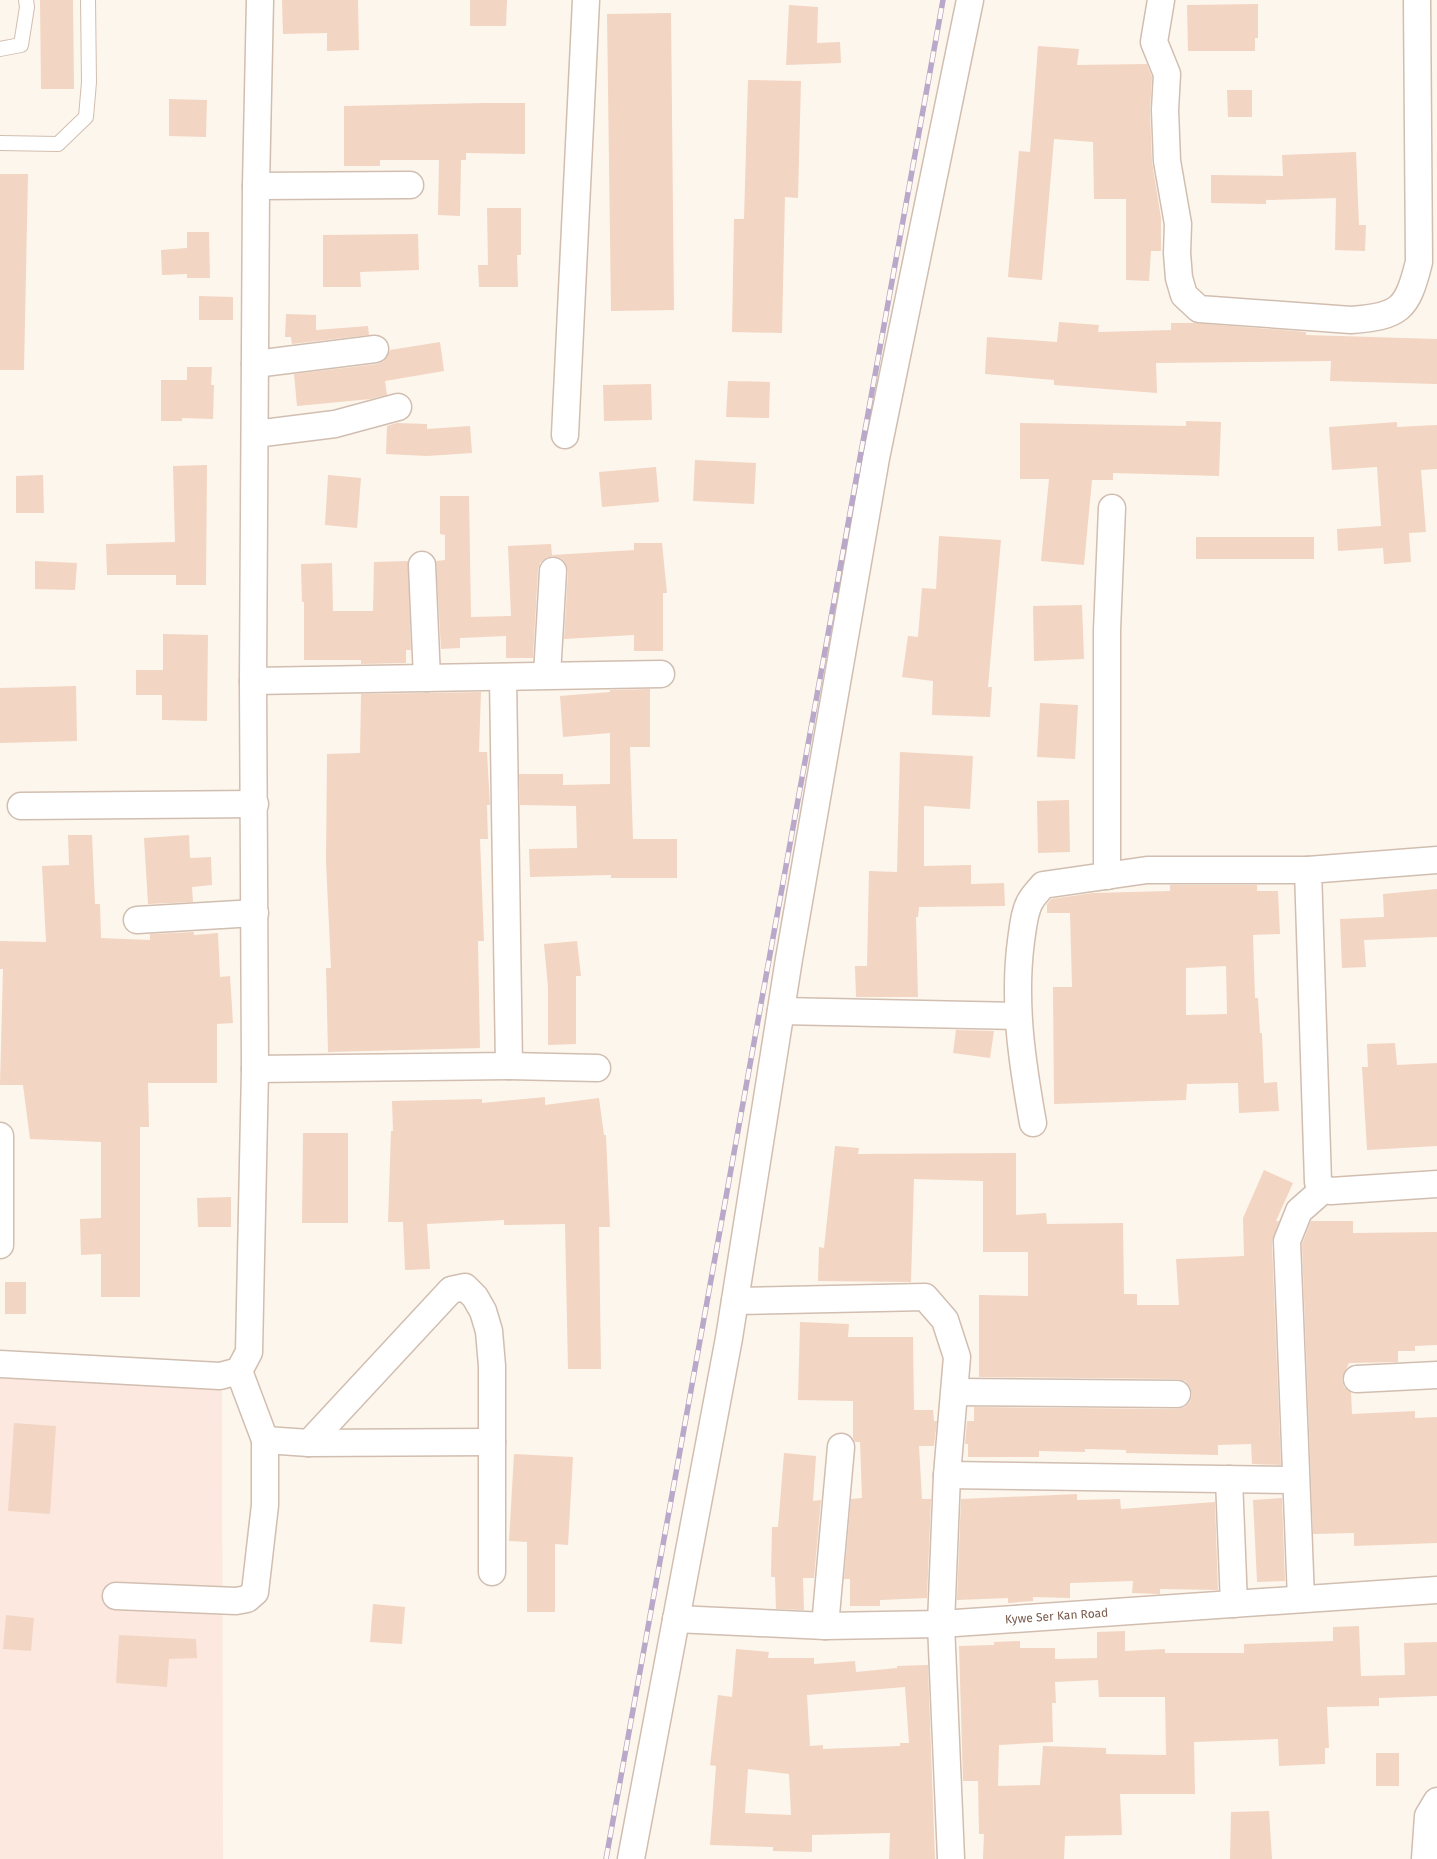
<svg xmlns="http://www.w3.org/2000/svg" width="1437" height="1859" viewBox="0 0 1437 1859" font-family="'Fira Sans',sans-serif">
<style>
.commercial{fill:#fde8e0}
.building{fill:#f3d5c3;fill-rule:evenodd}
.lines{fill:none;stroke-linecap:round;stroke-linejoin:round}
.service-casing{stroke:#d1beb0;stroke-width:16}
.minor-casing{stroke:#d1beb0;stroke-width:29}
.service{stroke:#fff;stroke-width:14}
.minor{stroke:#fff;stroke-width:26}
.rail-casing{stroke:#b9a8c9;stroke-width:5.5}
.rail{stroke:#fffaf3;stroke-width:4;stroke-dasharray:11;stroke-linecap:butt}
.labels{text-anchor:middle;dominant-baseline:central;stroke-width:5;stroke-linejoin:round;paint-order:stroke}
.street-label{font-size:12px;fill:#7a5c4d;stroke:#fffaf3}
</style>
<rect width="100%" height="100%" fill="#fdf6ec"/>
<path class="commercial" d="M 0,1363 L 222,1382 L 223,1859 L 0,1859 Z"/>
<path class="building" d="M 40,0 L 73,0 L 74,89 L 41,89 Z
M 282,0 L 358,0 L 359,50 L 327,51 L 327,33 L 283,34 Z
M 470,0 L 507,0 L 506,26 L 470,26 Z
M 1258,4 L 1258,38 L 1255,38 L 1255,51 L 1188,51 L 1187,5 Z
M 789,5 L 818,7 L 817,43 L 840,42 L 841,63 L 786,65 Z
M 671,13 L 674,310 L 611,311 L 607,14 Z
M 1038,46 L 1079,49 L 1077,65 L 1147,64 L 1152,77 L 1150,111 L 1152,162 L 1161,218 L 1161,251 L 1151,251 L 1149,281 L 1126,280 L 1126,199 L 1094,199 L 1093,142 L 1054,139 L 1042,280 L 1008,277 L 1019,151 L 1030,152 Z
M 748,80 L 801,81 L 798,198 L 785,197 L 782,333 L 732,332 L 734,219 L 744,219 Z
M 1227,90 L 1252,90 L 1252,117 L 1228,117 Z
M 169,99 L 207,100 L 206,137 L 169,136 Z
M 484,103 L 525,103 L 525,154 L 466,153 L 466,160 L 461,160 L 460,216 L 438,215 L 439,160 L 380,160 L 380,166 L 344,166 L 344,106 Z
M 1356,152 L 1359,225 L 1366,225 L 1365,251 L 1335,250 L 1336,198 L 1266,200 L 1266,204 L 1211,203 L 1211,175 L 1283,176 L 1282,155 Z
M 0,174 L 28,174 L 24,370 L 0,370 Z
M 487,208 L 521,208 L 521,255 L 517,255 L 518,287 L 479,287 L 478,265 L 488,265 Z
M 187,232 L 209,232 L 210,278 L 187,278 L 187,274 L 162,275 L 161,250 L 187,248 Z
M 418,234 L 419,270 L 360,272 L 361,287 L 323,287 L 323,235 Z
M 199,296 L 233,297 L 233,320 L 199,320 Z
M 286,314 L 316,315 L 316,330 L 368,326 L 369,335 L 292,344 L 291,337 L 285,337 Z
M 1059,322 L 1099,325 L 1098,332 L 1171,330 L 1171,323 L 1195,323 L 1306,332 L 1306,335 L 1437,339 L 1437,384 L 1330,381 L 1331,361 L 1156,363 L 1157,393 L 1054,385 L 1054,380 L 985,374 L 987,337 L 1057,342 Z
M 440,342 L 444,371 L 385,381 L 387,395 L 371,399 L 297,406 L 294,374 L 377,364 L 384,361 L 390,350 Z
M 187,367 L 212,367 L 211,385 L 214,385 L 213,419 L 182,418 L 182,421 L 161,421 L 161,380 L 187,380 Z
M 728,381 L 770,382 L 769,418 L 726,417 Z
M 651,384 L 652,420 L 604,421 L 603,385 Z
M 1186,421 L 1221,422 L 1219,476 L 1113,473 L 1113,480 L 1092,480 L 1084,565 L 1041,561 L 1049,479 L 1020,479 L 1020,423 L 1186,426 Z
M 1397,422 L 1397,427 L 1437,425 L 1437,469 L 1421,470 L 1426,532 L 1409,533 L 1411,562 L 1384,564 L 1383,548 L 1338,551 L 1337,529 L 1381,526 L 1377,467 L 1332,470 L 1329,427 Z
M 397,423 L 427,424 L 427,429 L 470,426 L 472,453 L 427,456 L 386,454 L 387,426 Z
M 695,460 L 756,463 L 754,504 L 693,501 Z
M 207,465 L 206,585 L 176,585 L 176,575 L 107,575 L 106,544 L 175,542 L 173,466 Z
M 656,467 L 659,502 L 602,507 L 599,472 Z
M 43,475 L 44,513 L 16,513 L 16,476 Z
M 328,475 L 361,478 L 357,528 L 325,525 Z
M 440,496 L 469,496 L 471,617 L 511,616 L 508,546 L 551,544 L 552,555 L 634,550 L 634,543 L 662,543 L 667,593 L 663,593 L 663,651 L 634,651 L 634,635 L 564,639 L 568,571 L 566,564 L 562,559 L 553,556 L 546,558 L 540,563 L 538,570 L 533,658 L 506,658 L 506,636 L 460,638 L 460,648 L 441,649 L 436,561 L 445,560 L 445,535 L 440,534 Z
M 939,536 L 1001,540 L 988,687 L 992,687 L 990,717 L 932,715 L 933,681 L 902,677 L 908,636 L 918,637 L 922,588 L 936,589 Z
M 1196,537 L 1314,537 L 1314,559 L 1196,559 Z
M 35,561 L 77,563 L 75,590 L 35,589 Z
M 408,561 L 411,650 L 406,650 L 406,663 L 361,664 L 361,660 L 304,660 L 304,602 L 302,602 L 301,564 L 332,563 L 333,611 L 373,611 L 374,562 Z
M 1082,605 L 1084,659 L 1034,661 L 1033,606 Z
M 163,634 L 208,635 L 207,721 L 162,720 L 162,695 L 136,695 L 136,670 L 163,670 Z
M 76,686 L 77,741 L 0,743 L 0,688 Z
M 650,689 L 650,747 L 630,747 L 633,839 L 677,839 L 677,878 L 611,878 L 611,875 L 530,877 L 529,849 L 577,848 L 576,806 L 520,805 L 519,774 L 563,774 L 563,785 L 610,784 L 610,733 L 563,737 L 560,696 L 610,692 L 610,690 Z
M 481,692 L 479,752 L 487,752 L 490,805 L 487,805 L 488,839 L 480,839 L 484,941 L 478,941 L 480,1048 L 328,1052 L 326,968 L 331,968 L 326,862 L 327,754 L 360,753 L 361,694 Z
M 1040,703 L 1078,705 L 1075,759 L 1037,757 Z
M 900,752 L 973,756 L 970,809 L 924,806 L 924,866 L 971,865 L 971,884 L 1004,883 L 1005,906 L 919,907 L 918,917 L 916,917 L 918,997 L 856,997 L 855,966 L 867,966 L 869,871 L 897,872 Z
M 1069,800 L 1070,852 L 1038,853 L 1037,801 Z
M 68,835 L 92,835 L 95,904 L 100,904 L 101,938 L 150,940 L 150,934 L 194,932 L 194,935 L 218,933 L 220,977 L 230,976 L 233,1023 L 217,1024 L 217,1083 L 148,1083 L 149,1127 L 140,1127 L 140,1297 L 101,1297 L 101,1254 L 81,1255 L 80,1219 L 101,1218 L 101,1142 L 30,1139 L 23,1085 L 0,1085 L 3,969 L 0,969 L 0,941 L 46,942 L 42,866 L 69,865 Z
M 189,835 L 190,858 L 211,857 L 212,885 L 192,887 L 193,902 L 148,904 L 144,838 Z
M 1170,885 L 1257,885 L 1257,891 L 1278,891 L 1280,934 L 1253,935 L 1255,998 L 1258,998 L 1260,1033 L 1262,1033 L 1264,1083 L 1277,1082 L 1279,1111 L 1239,1113 L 1238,1083 L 1187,1084 L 1186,1100 L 1054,1104 L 1053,987 L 1072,987 L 1070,913 L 1047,913 L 1047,904 L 1051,899 L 1093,893 L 1170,891 ZM 1226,966 L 1227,1014 L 1186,1015 L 1186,968 Z
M 1437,889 L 1437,937 L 1364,940 L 1366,967 L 1342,968 L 1340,919 L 1384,917 L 1383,894 Z
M 577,941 L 581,976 L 576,976 L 576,1044 L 548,1045 L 548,987 L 544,944 Z
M 956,1030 L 994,1031 L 990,1058 L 953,1053 Z
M 1395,1043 L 1397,1065 L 1437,1063 L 1437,1146 L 1367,1150 L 1362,1067 L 1368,1067 L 1367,1044 Z
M 545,1097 L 545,1105 L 599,1098 L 604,1135 L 606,1135 L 610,1227 L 599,1227 L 601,1369 L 568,1369 L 565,1224 L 504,1225 L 504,1220 L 427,1224 L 430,1269 L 405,1270 L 403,1222 L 388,1222 L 391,1131 L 393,1131 L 392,1101 L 482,1099 L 482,1103 Z
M 303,1133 L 348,1133 L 348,1223 L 302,1223 Z
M 835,1146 L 859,1148 L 858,1154 L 1016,1153 L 1016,1215 L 1046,1213 L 1047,1224 L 1123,1223 L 1124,1294 L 1137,1294 L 1137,1305 L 1179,1305 L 1176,1259 L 1244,1256 L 1243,1218 L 1264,1170 L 1293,1183 L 1276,1221 L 1279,1221 L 1272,1242 L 1281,1465 L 1252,1464 L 1251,1444 L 1218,1445 L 1218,1455 L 1126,1453 L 1126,1450 L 1085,1449 L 1085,1452 L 1039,1451 L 1039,1457 L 968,1457 L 968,1444 L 965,1444 L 967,1421 L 974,1421 L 974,1407 L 1177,1409 L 1184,1407 L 1190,1402 L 1192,1395 L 1190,1387 L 1185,1381 L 1177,1379 L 979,1377 L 979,1295 L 1028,1296 L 1028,1252 L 983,1252 L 983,1181 L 914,1179 L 911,1282 L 818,1281 L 819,1247 L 824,1248 Z
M 231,1197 L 231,1227 L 198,1227 L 197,1198 Z
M 1311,1221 L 1353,1221 L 1353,1233 L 1437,1232 L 1437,1345 L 1415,1346 L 1415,1351 L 1398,1351 L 1398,1362 L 1349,1363 L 1342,1379 L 1344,1387 L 1351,1392 L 1352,1414 L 1415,1411 L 1415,1418 L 1437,1417 L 1437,1543 L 1354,1546 L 1354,1533 L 1313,1534 L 1302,1244 Z
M 5,1282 L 26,1282 L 26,1314 L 5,1314 Z
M 800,1322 L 849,1324 L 848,1337 L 913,1337 L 914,1410 L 933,1410 L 934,1421 L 937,1421 L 934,1446 L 919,1446 L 922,1499 L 931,1499 L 927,1598 L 880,1600 L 880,1606 L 850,1606 L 850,1579 L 844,1579 L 851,1499 L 862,1498 L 860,1442 L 855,1442 L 853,1438 L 853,1401 L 798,1400 Z
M 14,1423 L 56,1426 L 50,1514 L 8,1511 Z
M 784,1453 L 816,1456 L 813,1501 L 821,1500 L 814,1578 L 803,1578 L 804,1610 L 776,1609 L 775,1577 L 771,1577 L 772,1527 L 778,1527 Z
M 514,1454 L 573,1457 L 568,1545 L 555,1544 L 555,1612 L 527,1612 L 527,1542 L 509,1541 Z
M 1077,1494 L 1077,1500 L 1120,1499 L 1121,1509 L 1215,1502 L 1218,1590 L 1160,1589 L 1160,1594 L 1132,1593 L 1133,1581 L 1070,1583 L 1070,1598 L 1033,1597 L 1033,1601 L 1008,1603 L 1008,1598 L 957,1600 L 961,1499 Z
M 1282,1498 L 1285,1581 L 1257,1582 L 1253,1500 Z
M 373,1604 L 405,1607 L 402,1644 L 370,1642 Z
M 6,1615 L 34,1618 L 31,1651 L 3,1649 Z
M 1359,1626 L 1361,1676 L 1405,1675 L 1404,1643 L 1437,1642 L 1437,1696 L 1379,1698 L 1379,1706 L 1327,1707 L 1329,1748 L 1325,1748 L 1325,1764 L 1279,1766 L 1278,1739 L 1194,1742 L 1195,1794 L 1120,1794 L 1122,1835 L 1065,1836 L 1064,1859 L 983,1859 L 984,1834 L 979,1834 L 978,1781 L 963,1781 L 959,1646 L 994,1645 L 994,1642 L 1020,1641 L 1020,1648 L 1055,1648 L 1055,1659 L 1097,1658 L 1097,1632 L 1125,1631 L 1125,1651 L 1165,1649 L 1165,1653 L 1244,1653 L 1244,1644 L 1333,1641 L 1333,1627 ZM 1098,1680 L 1099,1697 L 1165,1697 L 1166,1755 L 1106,1754 L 1106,1748 L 1043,1746 L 1040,1785 L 998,1786 L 999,1745 L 1053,1742 L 1052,1703 L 1056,1703 L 1055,1682 Z
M 119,1635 L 196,1639 L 197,1658 L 169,1659 L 167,1687 L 116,1683 Z
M 736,1649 L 769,1652 L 768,1658 L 814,1658 L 814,1664 L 855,1661 L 856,1672 L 897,1668 L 897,1666 L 928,1665 L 935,1859 L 889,1859 L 890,1833 L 812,1835 L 812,1852 L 773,1851 L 773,1847 L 710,1845 L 716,1766 L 710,1765 L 718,1695 L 732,1697 ZM 905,1687 L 909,1743 L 900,1743 L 900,1746 L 823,1749 L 823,1745 L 810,1746 L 807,1695 ZM 748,1769 L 789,1774 L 791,1815 L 745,1813 Z
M 1376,1753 L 1399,1753 L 1399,1786 L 1376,1786 Z
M 1269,1811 L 1272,1859 L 1230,1859 L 1231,1812 Z"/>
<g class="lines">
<defs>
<path id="service" d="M 0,49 L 21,45 L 27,7 L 26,0
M 0,143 L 58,144 L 86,117 L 89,82 L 88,0"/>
<g id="minor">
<path d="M 1161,0 L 1154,42 L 1167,74 L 1165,110 L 1167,161 L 1178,224 L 1177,253 L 1179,278 L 1184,295 L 1199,309 L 1351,320 C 1400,316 1407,310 1419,262 L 1417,0"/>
<path d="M 256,186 L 410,185"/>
<path d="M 255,364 L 375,349"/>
<path d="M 255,434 L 335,424 L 398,407"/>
<path d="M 565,435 L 586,0"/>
<path d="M 422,565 L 427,678"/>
<path d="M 547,675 L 553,571"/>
<path d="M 253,681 L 661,674"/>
<path d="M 21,806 L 255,804"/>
<path d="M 1437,860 L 1308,870 L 1318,1182 L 1324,1189 L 1331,1191 L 1437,1184"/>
<path d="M 1107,876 L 1107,630 L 1112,508"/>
<path d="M 137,920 L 255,913"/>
<path d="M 781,1011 L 1018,1016"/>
<path d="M 509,1066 L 597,1068"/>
<path d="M 255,1069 L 509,1066 L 503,677"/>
<path d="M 1033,1123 C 1022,1062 1013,1002 1021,941 C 1023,928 1024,911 1031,900 C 1034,895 1039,890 1043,885 L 1147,870 L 1308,870"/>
<path d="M 0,1136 L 0,1245"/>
<path d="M 735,1301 L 925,1297 L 945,1320 L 957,1357 L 947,1475 L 941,1624 L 951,1859"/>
<path d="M 0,1364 L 220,1376 L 239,1371 L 249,1352 L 255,1069 L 253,681 L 256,186 L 260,0"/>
<path d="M 1357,1379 L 1437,1375"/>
<path d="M 955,1392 L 1177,1394"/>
<path d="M 265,1440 L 309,1443 L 492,1442"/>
<path d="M 309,1443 L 451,1290 L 465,1287 L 475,1297 L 483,1311 L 489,1331 L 492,1366 L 492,1572"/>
<path d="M 947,1475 L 1296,1480"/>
<path d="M 1229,1479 L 1234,1604"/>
<path d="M 116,1596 L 236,1601 L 247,1599 L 255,1592 L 265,1505 L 265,1440 L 239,1371"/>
<path d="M 1301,1599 L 1287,1241 L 1299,1211 L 1324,1189"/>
<path id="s1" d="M 676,1619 L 825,1626 L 941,1624 L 1437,1590"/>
<path d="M 825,1626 L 841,1447"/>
<path d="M 631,1859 L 729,1338 L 789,959 L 876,458 L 970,0"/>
<path d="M 1425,1859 L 1428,1816 L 1437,1801"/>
</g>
</defs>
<use href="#service" class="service-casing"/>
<use href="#minor" class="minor-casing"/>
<use href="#service" class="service"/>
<use href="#minor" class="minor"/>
<defs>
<path id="rail" d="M 606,1859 L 943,0"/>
</defs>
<use href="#rail" class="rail-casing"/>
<use href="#rail" class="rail"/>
</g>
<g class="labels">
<g class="street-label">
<text stroke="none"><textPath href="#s1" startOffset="381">Kywe Ser Kan Road</textPath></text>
</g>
</g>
</svg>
